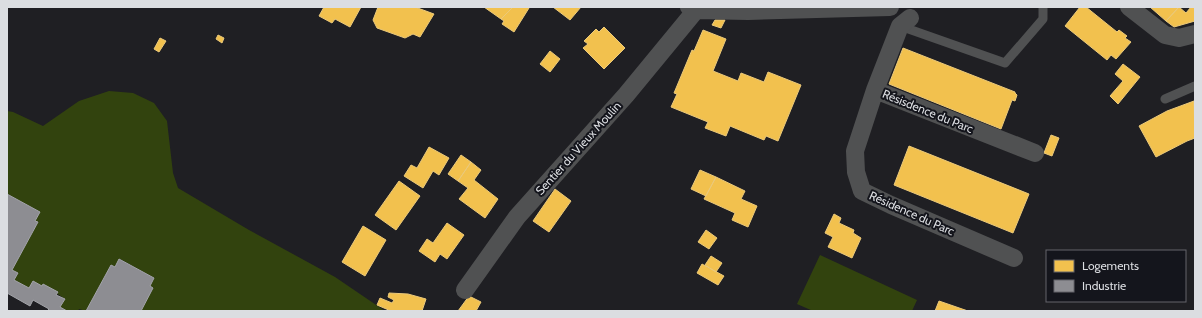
<svg xmlns="http://www.w3.org/2000/svg" width="1202" height="318" viewBox="0 0 1202 318" font-family="Cabin,sans-serif">
<style>
.green{fill:#32430e}
.homes{fill:#f2c14e;stroke:#ebc97a}
.industry{fill:#8d8d92;stroke:#a4a5aa}
.lines{fill:none;stroke-linecap:round;stroke-linejoin:round}
.service{stroke:#505152;stroke-width:9}
.minor{stroke:#505152;stroke-width:18}
.labels{text-anchor:middle;dominant-baseline:central;stroke-width:4;stroke-linejoin:round;paint-order:stroke}
.street-label{font-size:12px;fill:#dbdde1;stroke:#14151c}
</style>
<rect width="100%" height="100%" fill="#1f1f23"/>
<path class="green" d="M 109,91 L 133,93 L 154,103 L 167,121 L 173,173 L 178,188 L 249,230 L 335,277 L 385,311 L 141,311 L 153,288 L 150,286 L 154,278 L 120,259 L 115,267 L 111,265 L 86,311 L 79,309 L 78,311 L 67,311 L 60,307 L 65,299 L 43,284 L 42,286 L 29,288 L 14,280 L 18,273 L 12,270 L 38,222 L 35,221 L 40,212 L 7,194 L 7,111 L 13,112 L 43,126 L 79,101 Z
M 820,255 L 917,300 L 912,311 L 813,311 L 797,304 Z"/>
<path class="homes" d="M 324,7 L 361,7 L 350,27 L 335,19 L 332,23 L 319,16 Z
M 378,7 L 415,7 L 434,14 L 420,37 L 413,34 L 405,38 L 377,28 L 373,20 Z
M 484,7 L 513,7 L 501,19 Z
M 513,7 L 527,7 L 529,8 L 514,32 L 502,24 L 504,21 L 501,19 Z
M 553,7 L 581,7 L 570,20 Z
M 1080,7 L 1086,7 L 1117,32 L 1119,30 L 1127,36 L 1125,38 L 1131,42 L 1116,59 L 1111,55 L 1107,60 L 1065,26 Z
M 1150,7 L 1179,7 L 1166,21 Z
M 1179,7 L 1186,13 L 1191,7 L 1195,7 L 1195,21 L 1174,27 L 1166,21 Z
M 715,20 L 725,20 L 721,28 L 712,25 Z
M 604,27 L 625,48 L 604,69 L 583,48 L 588,44 L 584,41 L 596,29 L 599,32 Z
M 703,30 L 726,39 L 713,71 L 738,81 L 741,73 L 764,82 L 768,72 L 801,85 L 778,141 L 766,136 L 764,140 L 730,126 L 726,136 L 705,128 L 708,122 L 671,107 L 677,94 L 674,93 L 692,50 L 694,51 Z
M 218,35 L 224,38 L 222,43 L 216,39 Z
M 160,38 L 166,41 L 159,52 L 154,49 Z
M 903,48 L 1015,92 L 1015,93 L 1017,95 L 1015,101 L 1012,100 L 1001,129 L 889,84 Z
M 550,51 L 560,59 L 550,72 L 540,64 Z
M 1123,64 L 1140,77 L 1118,104 L 1110,96 L 1123,81 L 1115,74 Z
M 1194,101 L 1195,138 L 1187,141 L 1156,157 L 1139,126 L 1167,111 Z
M 1051,135 L 1059,138 L 1052,156 L 1044,153 Z
M 909,146 L 1029,194 L 1013,233 L 894,185 Z
M 429,147 L 449,158 L 439,175 L 433,171 L 423,188 L 404,176 L 411,165 L 417,168 Z
M 461,155 L 471,162 L 458,181 L 448,174 Z
M 471,162 L 481,170 L 474,180 L 498,199 L 485,218 L 459,199 L 468,188 L 458,181 Z
M 700,170 L 716,177 L 706,196 L 691,189 Z
M 716,177 L 745,191 L 741,199 L 757,206 L 748,227 L 732,220 L 735,213 L 704,199 Z
M 399,181 L 420,196 L 396,230 L 375,215 Z
M 555,189 L 571,201 L 549,232 L 533,221 Z
M 834,214 L 841,218 L 839,223 L 854,230 L 853,233 L 861,238 L 852,258 L 828,247 L 833,237 L 825,233 Z
M 447,223 L 464,235 L 447,259 L 440,254 L 435,262 L 419,251 L 427,239 L 433,243 Z
M 363,226 L 386,240 L 365,276 L 342,262 Z
M 706,230 L 717,238 L 709,249 L 698,242 Z
M 711,256 L 722,263 L 716,272 L 705,265 Z
M 702,264 L 724,276 L 718,285 L 697,273 Z
M 389,293 L 408,294 L 426,299 L 422,311 L 423,311 L 391,311 L 377,305 L 380,298 L 392,303 L 394,300 L 388,297 Z
M 469,296 L 481,302 L 476,311 L 458,311 Z
M 939,301 L 968,311 L 935,311 Z"/>
<path class="industry" d="M 7,194 L 40,212 L 35,221 L 38,222 L 12,270 L 18,273 L 14,280 L 29,288 L 33,281 L 42,286 L 43,284 L 58,292 L 56,295 L 65,299 L 60,307 L 67,311 L 47,311 L 49,309 L 33,300 L 30,306 L 7,293 Z
M 119,259 L 154,278 L 150,286 L 153,288 L 141,311 L 86,311 L 111,265 L 115,267 Z"/>
<g class="lines">
<path class="service" d="M 900,26 L 1005,63 L 1043,19 L 1043,7
M 1165,99 L 1195,86"/>
<path class="minor" d="M 689,7 L 696,10 L 748,11 L 890,7
M 1129,7 L 1165,35 L 1179,38 L 1195,34
M 910,18 L 900,26 L 875,90 L 1035,153
M 875,90 L 855,151 L 856,172 L 862,191 L 891,205 L 1014,258
M 465,290 L 517,217 L 626,95 L 696,10"/>
</g>
<g class="labels">
<g class="street-label">
<text transform="translate(928 111) rotate(22)">Résisdence du Parc</text>
<text transform="translate(578 148) rotate(-48)">Sentier du Vieux Moulin</text>
<text transform="translate(912 213) rotate(24)">Résidence du Parc</text>
</g>
</g>
<rect width="1202" height="318" fill="none" stroke="#dbdde1" stroke-width="16"/>
<rect x="1046" y="250" width="140" height="52" fill="#14151c" stroke="#64656b"/>
<rect x="1054" y="260" width="20" height="12" fill="#f2c14e" stroke="#64656b"/>
<text x="1082" y="270" font-size="12" fill="#dbdde1">Logements</text>
<rect x="1054" y="280" width="20" height="12" fill="#8d8d92" stroke="#64656b"/>
<text x="1082" y="290" font-size="12" fill="#dbdde1">Industrie</text>
</svg>
